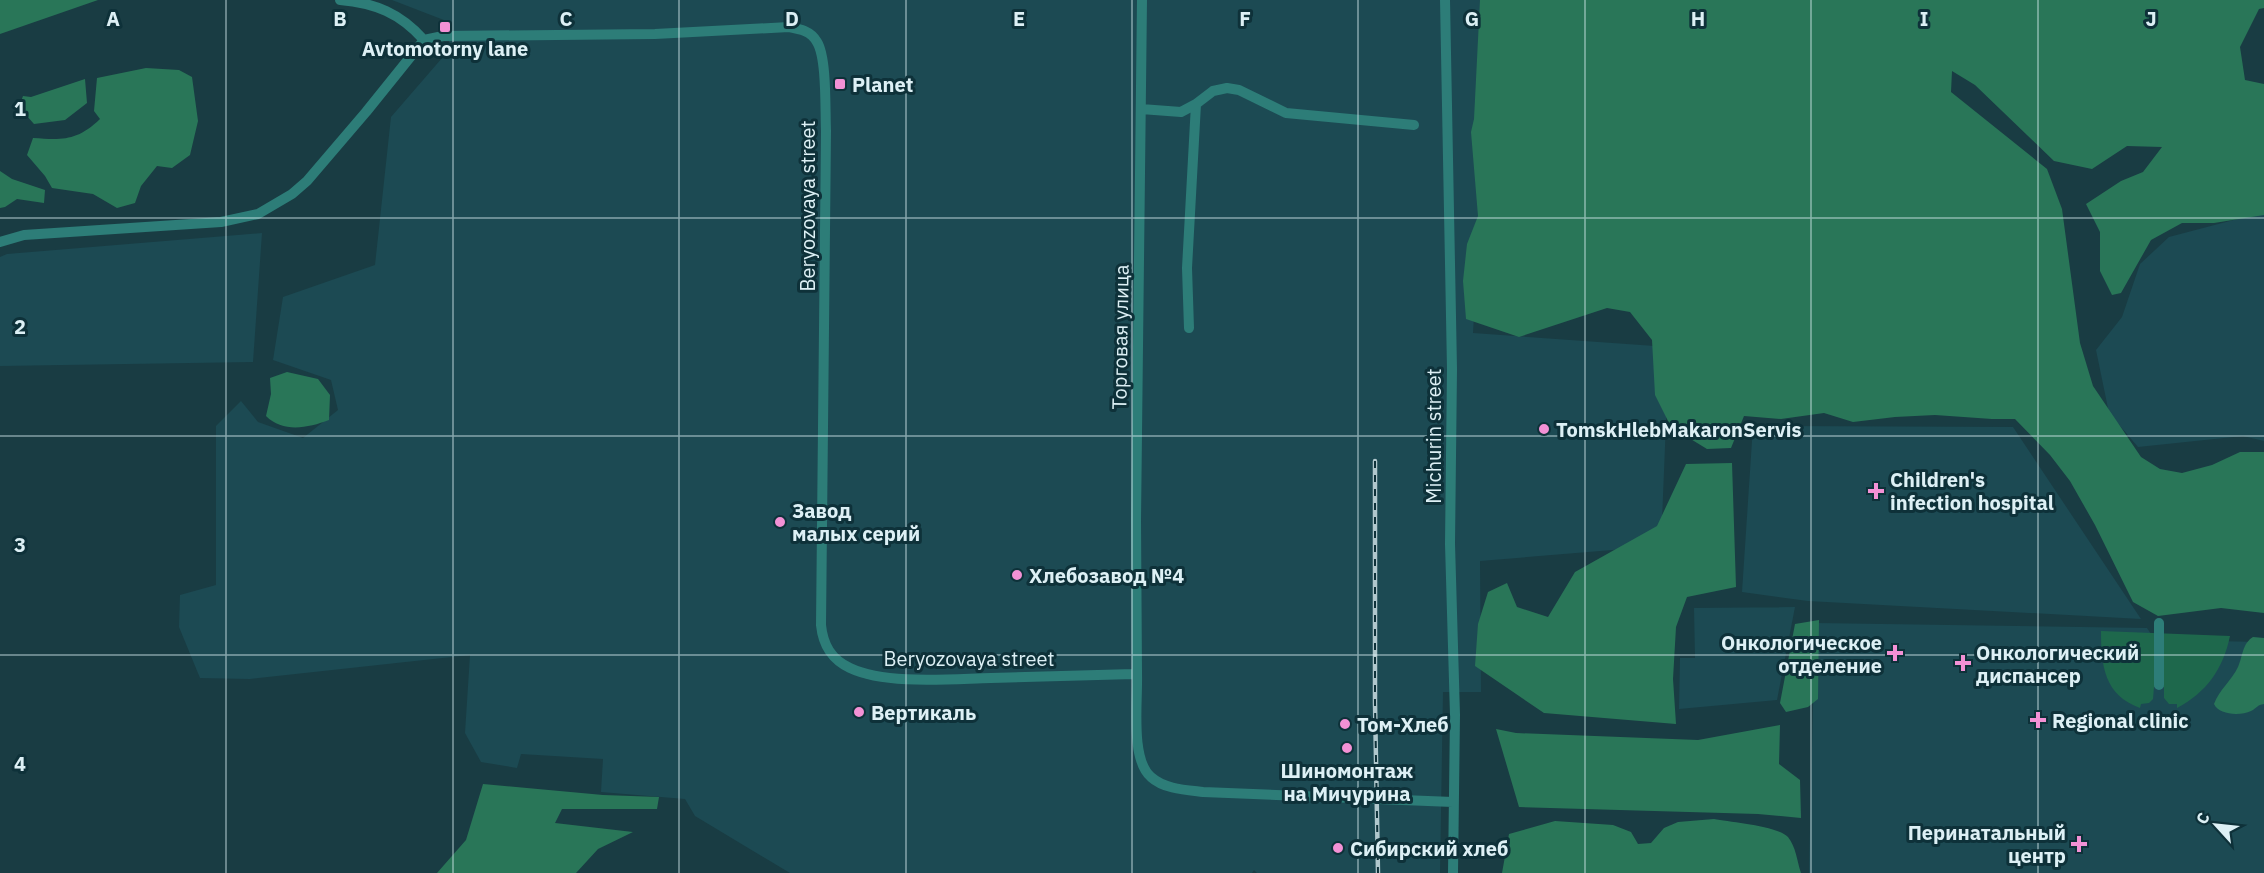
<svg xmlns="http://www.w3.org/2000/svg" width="2264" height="873" viewBox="0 0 2264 873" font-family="'IBM Plex Sans',sans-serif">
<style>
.built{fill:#1c4a53}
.green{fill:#1e684c}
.forest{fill:#297658}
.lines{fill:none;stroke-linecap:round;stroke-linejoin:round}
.minor{stroke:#2d7d78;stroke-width:10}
.rail-casing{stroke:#b0c7cc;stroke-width:4.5}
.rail{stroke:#0e3139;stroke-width:2;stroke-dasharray:7;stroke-linecap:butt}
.grid{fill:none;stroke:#ddf0f5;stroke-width:1.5;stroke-opacity:0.55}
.poi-dot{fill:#f391d5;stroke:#0e3139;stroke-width:2}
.labels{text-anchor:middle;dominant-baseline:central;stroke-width:6;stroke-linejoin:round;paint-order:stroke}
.poi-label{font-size:20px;font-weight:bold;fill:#ddf0f5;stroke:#0e3139;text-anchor:start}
.street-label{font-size:20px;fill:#ddf0f5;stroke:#0e3139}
.grid-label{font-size:20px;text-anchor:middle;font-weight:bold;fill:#ddf0f5;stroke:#0e3139;stroke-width:6;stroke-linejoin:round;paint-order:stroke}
</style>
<rect width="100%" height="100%" fill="#193c43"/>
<path class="built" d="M 392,0 L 1492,0 L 1473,333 L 1669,347 L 1661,546 L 1480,561 L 1481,692 L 1443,692 L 1440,873 L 1257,873 L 1254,870 L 1252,873 L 790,873 L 695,816 L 685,799 L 601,792 L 603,759 L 521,754 L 517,768 L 481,762 L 465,733 L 470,655 L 250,679 L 200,678 L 179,627 L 180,595 L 216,585 L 216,426 L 241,401 L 258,422 L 303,438 L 338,410 L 331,380 L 273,360 L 283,297 L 375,265 L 391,117 L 449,50 L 449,22 Z
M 2264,212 L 2264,441 L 2243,436 L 2138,447 L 2109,413 L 2096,350 L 2122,317 L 2140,264 L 2169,237 Z
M 262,233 L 253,362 L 0,366 L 0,257 L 7,254 Z
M 1753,426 L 2013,427 L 2141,619 L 1808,601 L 1742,592 Z
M 1795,607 L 1777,700 L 1679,709 L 1680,658 L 1695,658 L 1694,608 Z
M 1815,623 L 2147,628 L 2155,640 L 2264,642 L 2264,873 L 1809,873 Z"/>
<path class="green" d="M 2101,631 L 2230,636 C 2223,669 2207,692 2177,708 L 2177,704 L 2169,704 L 2164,698 L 2164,687 L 2154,687 L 2153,699 L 2149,703 L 2141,704 L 2140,708 C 2104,695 2101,665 2101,631 Z"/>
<path class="forest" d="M 0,0 L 98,0 L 0,34 Z
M 1480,0 L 2264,0 L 2264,8 L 2259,9 L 2240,47 L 2245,80 L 2264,84 L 2264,215 L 2214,223 L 2182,223 L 2151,240 L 2121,293 L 2112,295 L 2100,271 L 2100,232 L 2086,204 L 2121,181 L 2143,172 L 2162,147 L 2127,146 L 2092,169 L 2054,161 L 1975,85 L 1952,71 L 1951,92 L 2047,169 L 2062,209 L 2080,343 L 2093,386 L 2141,457 L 2160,469 L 2182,473 L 2212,465 L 2240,452 L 2264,452 L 2264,613 L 2221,608 L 2158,616 L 2133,602 L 2095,525 L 2070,481 L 2050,455 L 2015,419 L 1992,419 L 1935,415 L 1895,417 L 1853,422 L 1824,413 L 1781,419 L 1744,416 L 1731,448 L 1707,449 L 1671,427 L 1655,395 L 1652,340 L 1630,312 L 1607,308 L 1519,337 L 1466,319 L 1463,281 L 1467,244 L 1478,216 L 1471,132 L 1474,119 Z
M 146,68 L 179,70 L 192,77 L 198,121 L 190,155 L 172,168 L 157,166 L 141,186 L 135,203 L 117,208 L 93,194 L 52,188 L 45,176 L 27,155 L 33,138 C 63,140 77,141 100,119 L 94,111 L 97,78 Z
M 85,79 L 87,103 L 65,120 L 34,124 L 19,107 L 23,96 L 31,97 Z
M 0,171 L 12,179 L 45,190 L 44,203 L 17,199 L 5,207 L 0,208 Z
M 287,372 L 318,379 L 330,395 L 329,420 C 308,428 283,433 266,416 L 271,394 L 270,378 Z
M 1732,463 L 1736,587 L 1687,597 L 1676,627 L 1673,679 L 1676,724 L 1544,713 L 1475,666 L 1478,624 L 1488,592 L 1507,583 L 1517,607 L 1548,617 L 1575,572 L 1657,526 L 1686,464 Z
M 1819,620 L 1818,699 L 1808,707 L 1786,712 L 1780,703 L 1795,624 Z
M 2253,637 L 2264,638 L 2264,704 C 2257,705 2257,708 2251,711 C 2240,716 2219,715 2214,704 C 2219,690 2232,680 2238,667 C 2243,656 2242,644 2253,637 Z
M 1780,725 L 1779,764 L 1800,780 L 1801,818 L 1758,814 L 1519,807 L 1496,729 L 1516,733 L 1698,740 Z
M 483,784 L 603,795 L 659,797 L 657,809 L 562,809 L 555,823 L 633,832 L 598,849 L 576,873 L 437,873 L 466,840 Z
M 1714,819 C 1730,822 1778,826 1788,837 C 1796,847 1797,861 1801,873 L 1502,873 L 1509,834 L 1555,821 L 1613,825 L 1631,832 L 1638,844 L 1651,843 L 1664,828 L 1678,822 Z"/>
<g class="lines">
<path class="minor" d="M 340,0 C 375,3 400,13 424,40
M 1445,0 L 1452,369 L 1450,544 L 1455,715 L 1453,873
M 424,40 L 443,36 L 655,34 L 789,27 C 800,29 811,31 817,42 C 827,58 825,110 826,131 L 821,625 C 823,645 831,659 850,668 C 886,685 950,679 991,678 C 1039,677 1088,675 1137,674 C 1138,701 1130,759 1151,777 C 1164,789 1186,790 1203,792 L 1453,802
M 1141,109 L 1181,112 L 1196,104 L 1213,91 L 1227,88 L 1239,90 L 1286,113 L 1414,125
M 0,242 L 24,235 L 221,222 L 258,214 L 292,194 L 307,181 L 366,112 L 424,40
M 1189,328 L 1187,268 L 1196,104
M 1137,674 L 1136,520 L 1142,0
M 2159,685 L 2159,623"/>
<defs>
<path id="rail" d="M 1375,461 L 1375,703 L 1378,873"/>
</defs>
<use href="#rail" class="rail-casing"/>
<use href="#rail" class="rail"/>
</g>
<path class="grid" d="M 226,0 L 226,873M 453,0 L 453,873M 679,0 L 679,873M 906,0 L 906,873M 1132,0 L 1132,873M 1358,0 L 1358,873M 1585,0 L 1585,873M 1811,0 L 1811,873M 2038,0 L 2038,873M 0,218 L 2264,218M 0,436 L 2264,436M 0,655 L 2264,655"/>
<g class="poi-dot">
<rect x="439" y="21" width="12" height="12" rx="3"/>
<rect x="834" y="78" width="12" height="12" rx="3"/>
<circle cx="1544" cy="429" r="6"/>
<path d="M1873 482h6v6h6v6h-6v6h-6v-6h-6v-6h6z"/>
<circle cx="780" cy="522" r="6"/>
<circle cx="1017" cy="575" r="6"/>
<path d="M1892 644h6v6h6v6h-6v6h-6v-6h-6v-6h6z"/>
<path d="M1960 654h6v6h6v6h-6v6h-6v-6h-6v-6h6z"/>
<circle cx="859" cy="712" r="6"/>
<path d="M2035 711h6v6h6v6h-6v6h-6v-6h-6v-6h6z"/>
<circle cx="1345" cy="724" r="6"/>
<circle cx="1347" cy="748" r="6"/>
<path d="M2076 835h6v6h6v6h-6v6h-6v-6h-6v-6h6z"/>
<circle cx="1338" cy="848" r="6"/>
</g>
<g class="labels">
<g class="poi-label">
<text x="445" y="48" text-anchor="middle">Avtomotorny lane</text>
<text x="852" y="84">Planet</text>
<text x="1556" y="429">TomskHlebMakaronServis</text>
<text x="1890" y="479">Children's<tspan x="1890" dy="23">infection hospital</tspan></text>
<text x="792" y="510">Завод<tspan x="792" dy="23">малых серий</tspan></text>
<text x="1029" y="575">Хлебозавод №4</text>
<text x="1882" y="642" text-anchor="end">Онкологическое<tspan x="1882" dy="23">отделение</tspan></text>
<text x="1976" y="652">Онкологический<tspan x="1976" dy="23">диспансер</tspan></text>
<text x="871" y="712">Вертикаль</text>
<text x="2052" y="720">Regional clinic</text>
<text x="1357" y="724">Том-Хлеб</text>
<text x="1347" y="770" text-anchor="middle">Шиномонтаж<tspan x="1347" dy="23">на Мичурина</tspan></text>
<text x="2066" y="832" text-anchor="end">Перинатальный<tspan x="2066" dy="23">центр</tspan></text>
<text x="1350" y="848">Сибирский хлеб</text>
</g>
<g class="street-label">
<text transform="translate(807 206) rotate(-90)">Beryozovaya street</text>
<text transform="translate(1120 337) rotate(-89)">Торговая улица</text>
<text transform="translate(1433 436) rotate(-90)">Michurin street</text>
<text x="969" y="658">Beryozovaya street</text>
</g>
</g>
<g class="grid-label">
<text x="113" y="26">A</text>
<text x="340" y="26">B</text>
<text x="566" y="26">C</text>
<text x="792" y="26">D</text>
<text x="1019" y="26">E</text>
<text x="1245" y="26">F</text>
<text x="1472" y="26">G</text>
<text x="1698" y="26">H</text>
<text x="1924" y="26">I</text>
<text x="2151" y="26">J</text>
<text x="20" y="116">1</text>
<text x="20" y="334">2</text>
<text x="20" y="552">3</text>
<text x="20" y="771">4</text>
</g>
<g transform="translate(2216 825) rotate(297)" stroke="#0e3139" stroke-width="4.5" paint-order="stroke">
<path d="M0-4.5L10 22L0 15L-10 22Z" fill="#ddf0f5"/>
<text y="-9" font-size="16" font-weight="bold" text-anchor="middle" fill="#ddf0f5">С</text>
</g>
</svg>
